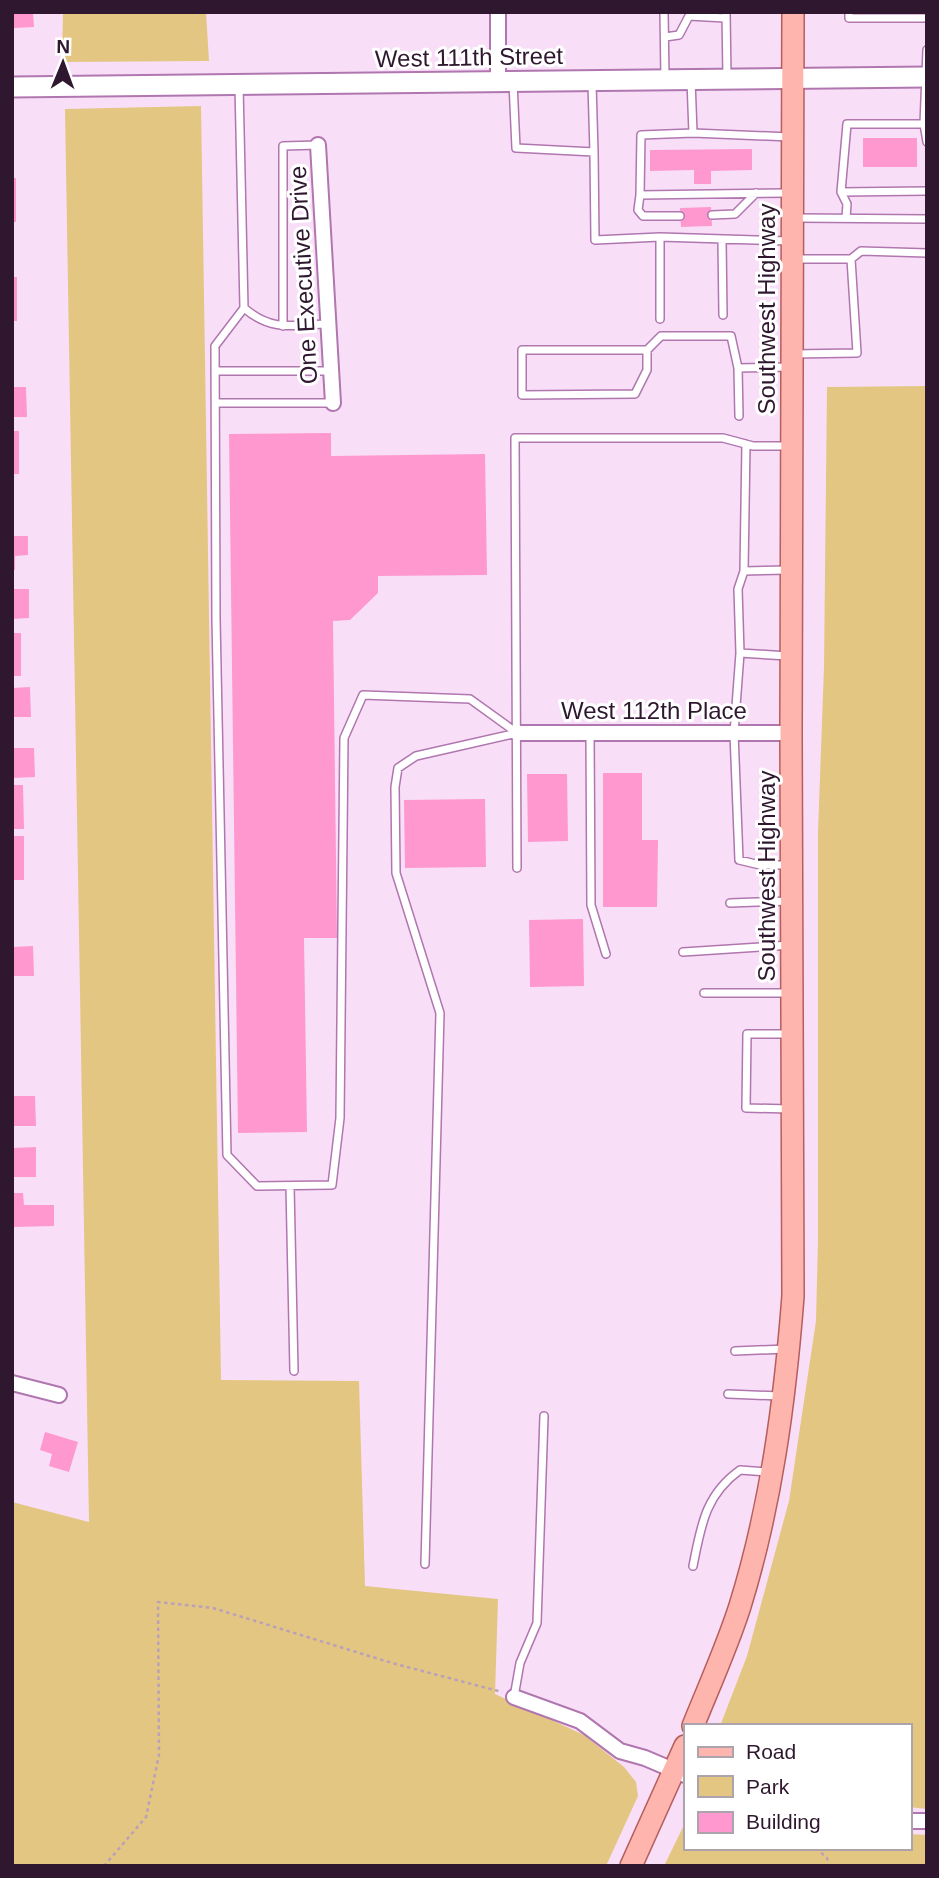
<svg xmlns="http://www.w3.org/2000/svg" width="939" height="1878" viewBox="0 0 939 1878" font-family="Helvetica,sans-serif">
<style>
.green{fill:#e3c681}
.building{fill:#fe98ce}
.lines{fill:none;stroke-linecap:round;stroke-linejoin:round}
.service-casing{stroke:#b076af;stroke-width:10}
.minor-casing{stroke:#b076af;stroke-width:18}
.secondary-casing{stroke:#b076af;stroke-width:23}
.primary-casing{stroke:#b65e5e;stroke-width:24}
.path{stroke:#baa1b9;stroke-width:2.5;stroke-dasharray:3.5 3.5;stroke-linecap:butt}
.service{stroke:#fff;stroke-width:7}
.minor{stroke:#fff;stroke-width:14}
.secondary{stroke:#fff;stroke-width:19}
.primary{stroke:#feb5ad;stroke-width:21}
.labels{text-anchor:middle;dominant-baseline:central;stroke-width:6;stroke-linejoin:round;paint-order:stroke}
.street-label{font-size:24px;fill:#2f182f;stroke:#fff}
</style>
<rect width="100%" height="100%" fill="#f8dff7"/>
<path class="green" d="M 63,12 L 206,12 L 209,61 L 62,62 Z
M 201,106 L 221,1380 L 359,1381 L 365,1586 L 498,1599 L 495,1694 L 584,1735 L 624,1767 L 636,1782 L 638,1796 L 606,1866 L 12,1866 L 12,1502 L 89,1522 L 65,109 Z
M 927,386 L 927,1809 L 909,1807 L 909,1726 L 720,1726 L 747,1656 L 789,1501 L 816,1321 L 818,1241 L 818,832 L 824,667 L 827,387 Z
M 685,1823 L 685,1848 L 909,1848 L 909,1834 L 927,1835 L 927,1866 L 664,1866 Z"/>
<path class="building" d="M 13,12 L 33,12 L 34,27 L 14,28 Z
M 863,138 L 917,138 L 917,167 L 863,167 Z
M 752,149 L 752,170 L 711,171 L 711,184 L 694,184 L 694,170 L 650,171 L 650,150 Z
M 12,178 L 16,178 L 16,222 L 12,222 Z
M 711,207 L 712,226 L 681,227 L 680,208 Z
M 12,277 L 17,277 L 17,321 L 12,321 Z
M 12,387 L 26,387 L 27,417 L 12,417 Z
M 12,431 L 19,431 L 19,474 L 12,474 Z
M 331,433 L 331,456 L 485,454 L 487,575 L 378,576 L 378,593 L 350,620 L 333,621 L 337,938 L 304,938 L 307,1132 L 238,1133 L 229,434 Z
M 12,536 L 28,536 L 28,555 L 15,556 L 15,570 L 12,570 Z
M 12,589 L 29,589 L 29,618 L 12,619 Z
M 12,633 L 21,633 L 21,676 L 12,676 Z
M 30,687 L 31,717 L 12,717 L 12,688 Z
M 12,748 L 34,748 L 35,777 L 12,778 Z
M 603,773 L 642,773 L 642,840 L 658,840 L 657,907 L 603,907 Z
M 527,774 L 567,774 L 568,841 L 528,842 Z
M 12,785 L 23,785 L 24,829 L 12,829 Z
M 485,799 L 486,867 L 405,868 L 404,800 Z
M 12,836 L 24,836 L 24,880 L 12,880 Z
M 583,919 L 584,986 L 530,987 L 529,920 Z
M 33,946 L 34,976 L 12,976 L 12,947 Z
M 12,1096 L 35,1096 L 36,1126 L 12,1126 Z
M 36,1147 L 36,1177 L 12,1177 L 12,1148 Z
M 12,1193 L 23,1193 L 24,1205 L 54,1205 L 54,1226 L 12,1227 Z
M 45,1432 L 78,1442 L 69,1472 L 49,1466 L 52,1454 L 40,1450 Z"/>
<g class="lines">
<defs>
<path id="service" d="M 664,12 L 665,78
M 726,12 L 727,78
M 849,12 L 849,18 L 927,18
M 665,37 L 679,35 L 689,16 L 725,18
M 927,50 L 924,124 L 927,142
M 691,80 L 693,133 L 641,135 L 640,195 L 789,193
M 513,82 L 516,148 L 594,152 L 592,84
M 239,86 L 244,308 C 272,332 292,325 327,324
M 693,133 L 790,137
M 594,152 L 595,240 L 660,237 L 790,241
M 841,192 L 927,191
M 640,195 L 638,210 L 643,216 L 680,216
M 712,215 L 735,214 L 756,193
M 797,218 L 927,219
M 846,218 L 847,204 L 841,192 L 847,124 L 924,124
M 660,237 L 660,319
M 722,240 L 723,315
M 851,259 L 861,251 L 927,253
M 244,308 L 215,346 L 216,619 L 227,1155 L 257,1186 L 332,1185 L 340,1118 L 344,738 L 363,695 L 470,699 L 517,733
M 283,326 L 283,146 L 318,145
M 522,350 L 647,350 L 647,370 L 635,394 L 522,395 Z
M 647,350 L 661,336 L 731,336 L 738,368
M 793,354 L 857,353 L 851,259 L 794,259
M 216,371 L 332,371
M 216,403 L 333,403
M 739,416 L 738,368 L 791,367
M 746,444 L 744,571 L 738,589 L 740,653 L 734,733 L 739,860 L 760,865 L 788,865
M 744,571 L 789,570
M 740,653 L 788,656
M 590,733 L 591,905 L 606,954
M 517,868 L 515,438 L 723,438 L 753,446 L 788,446
M 730,903 L 789,901
M 683,952 L 791,945
M 704,993 L 790,993
M 789,1034 L 747,1034 L 746,1108 L 789,1109
M 290,1186 L 294,1371
M 735,1351 L 786,1349
M 728,1394 L 779,1396
M 425,1564 L 440,1013 L 396,873 L 395,787 L 398,768 L 416,756 L 517,733
M 693,1566 C 701,1526 705,1495 740,1470 L 768,1472
M 514,1697 L 520,1663 L 537,1623 L 544,1416"/>
<path id="minor" d="M 498,12 L 498,81
M 318,145 L 333,403
M 517,733 L 791,733
M 12,1383 L 59,1395
M 514,1697 L 580,1721 L 620,1751 L 645,1758 L 685,1775
M 909,1821 L 927,1821"/>
<path id="secondary" d="M 12,87 L 927,77"/>
<path id="primary" d="M 693,1726 C 709,1686 727,1647 740,1606 C 771,1506 785,1401 793,1296 L 791,733 L 793,12
M 631,1866 L 685,1746"/>
</defs>
<use href="#service" class="service-casing"/>
<use href="#minor" class="minor-casing"/>
<use href="#secondary" class="secondary-casing"/>
<use href="#primary" class="primary-casing"/>
<path class="path" d="M 816,1848 L 827,1858 L 829,1866
M 104,1866 L 146,1817 L 159,1755 L 158,1602 L 213,1608 L 392,1663 L 502,1692"/>
<use href="#service" class="service"/>
<use href="#minor" class="minor"/>
<use href="#secondary" class="secondary"/>
<use href="#primary" class="primary"/>
</g>
<g class="labels">
<g class="street-label">
<text transform="translate(469 57) rotate(-1)">West 111th Street</text>
<text transform="translate(303 275) rotate(-93)">One Executive Drive</text>
<text transform="translate(766 309) rotate(-90)">Southwest Highway</text>
<text x="654" y="710">West 112th Place</text>
<text transform="translate(766 876) rotate(-90)">Southwest Highway</text>
</g>
</g>
<rect width="939" height="1878" fill="none" stroke="#2f182f" stroke-width="28"/>
<rect x="684" y="1724" width="228" height="126" fill="#ffffff" stroke="#aca3ac" stroke-width="2"/>
<rect x="698" y="1747" width="35" height="10" fill="#feb5ad" stroke="#aca3ac" stroke-width="2"/>
<text x="746" y="1759" font-size="21" fill="#2f182f">Road</text>
<rect x="698" y="1776" width="35" height="21" fill="#e3c681" stroke="#aca3ac" stroke-width="2"/>
<text x="746" y="1794" font-size="21" fill="#2f182f">Park</text>
<rect x="698" y="1812" width="35" height="21" fill="#fe98ce" stroke="#aca3ac" stroke-width="2"/>
<text x="746" y="1829" font-size="21" fill="#2f182f">Building</text>
<g transform="translate(63 63) rotate(1)" stroke="#ffffff" stroke-width="5" paint-order="stroke">
<path d="M0-5L12 26L0 18L-12 26Z" fill="#2f182f"/>
<text y="-10" font-size="19" font-weight="bold" text-anchor="middle" fill="#2f182f">N</text>
</g>
</svg>
